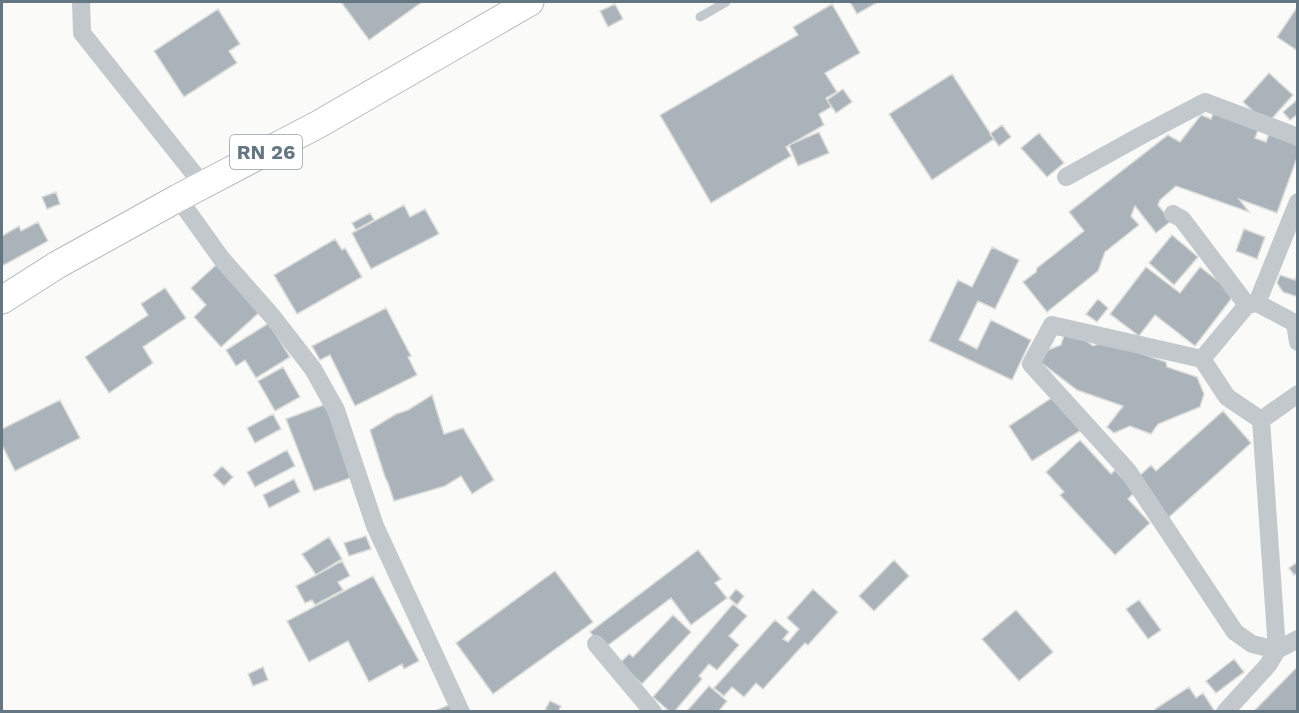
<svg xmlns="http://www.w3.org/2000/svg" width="1299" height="713" viewBox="0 0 1299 713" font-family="'Work Sans',sans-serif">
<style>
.building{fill:#aab3b9;stroke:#dcdcda;stroke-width:1.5}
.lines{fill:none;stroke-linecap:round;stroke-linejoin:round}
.primary-casing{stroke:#b5babe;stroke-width:29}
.lane{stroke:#c3c8cc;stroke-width:9}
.street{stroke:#c3c8cc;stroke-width:18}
.primary{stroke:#fff;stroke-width:27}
.labels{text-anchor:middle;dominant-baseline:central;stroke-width:6;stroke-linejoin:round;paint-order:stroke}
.shield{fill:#fff;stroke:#939fa8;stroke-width:1.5}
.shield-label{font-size:20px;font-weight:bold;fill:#657683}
</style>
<rect width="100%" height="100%" fill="#fafaf8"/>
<path class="building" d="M 341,2 L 422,2 L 369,40 Z
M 850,2 L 878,2 L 857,14 Z
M 615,4 L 623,19 L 608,27 L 600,11 Z
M 832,4 L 860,53 L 825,73 L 837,92 L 826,98 L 831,107 L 819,114 L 824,125 L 786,147 L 791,156 L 711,203 L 660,115 L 798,35 L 793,27 Z
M 1298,6 L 1298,51 L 1277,37 Z
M 218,9 L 240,44 L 229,51 L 237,63 L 184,97 L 154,51 Z
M 1269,73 L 1293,95 L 1267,124 L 1243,102 Z
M 952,74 L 994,139 L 932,180 L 889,114 Z
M 843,89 L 852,102 L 836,113 L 827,100 Z
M 1298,99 L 1298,114 L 1290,120 L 1283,112 Z
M 1215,109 L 1260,125 L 1255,138 L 1266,142 L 1270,131 L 1298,140 L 1298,155 L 1277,213 L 1239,199 L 1249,212 L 1176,186 L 1160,200 L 1158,205 L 1171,221 L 1156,233 L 1135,206 L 1131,216 L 1139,225 L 1105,252 L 1098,271 L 1047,312 L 1023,282 L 1036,272 L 1037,268 L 1084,231 L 1069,212 L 1168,135 L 1180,142 L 1201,115 L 1211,119 Z
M 1002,125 L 1011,137 L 999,146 L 990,134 Z
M 819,132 L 829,153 L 798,166 L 789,145 Z
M 1039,133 L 1064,163 L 1047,177 L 1021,148 Z
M 56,192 L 60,204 L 47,209 L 42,197 Z
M 404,205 L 410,217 L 425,209 L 439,234 L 371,269 L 352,233 Z
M 370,213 L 374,220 L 356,230 L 352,223 Z
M 38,222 L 48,241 L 2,266 L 2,236 L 19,226 L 21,231 Z
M 1244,229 L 1265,237 L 1257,259 L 1236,251 Z
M 1172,235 L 1198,257 L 1174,285 L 1149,263 Z
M 335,239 L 342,250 L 345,248 L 362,277 L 297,314 L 274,275 Z
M 992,247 L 1019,260 L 995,309 L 978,301 L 959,340 L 977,349 L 991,320 L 1031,340 L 1012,380 L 929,341 L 958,280 L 972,287 Z
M 217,264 L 261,311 L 221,347 L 194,317 L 206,305 L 191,288 Z
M 1146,267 L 1180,293 L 1200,267 L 1235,294 L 1195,346 L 1155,315 L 1139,336 L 1110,314 Z
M 1298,273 L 1298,297 L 1283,292 L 1277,283 L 1280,275 L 1295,280 Z
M 165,288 L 186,318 L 143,347 L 153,363 L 109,393 L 85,357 L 148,315 L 141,304 Z
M 1098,299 L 1108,308 L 1097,322 L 1086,314 Z
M 386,308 L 411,356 L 408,357 L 417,375 L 355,406 L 330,355 L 320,360 L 312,346 Z
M 269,323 L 290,357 L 256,378 L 245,360 L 236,366 L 226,350 Z
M 1065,332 L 1081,337 L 1093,346 L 1105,341 L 1166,362 L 1167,367 L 1197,377 L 1204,394 L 1200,407 L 1158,424 L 1151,434 L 1130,426 L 1114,433 L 1107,427 L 1123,406 L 1077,390 L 1039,361 L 1048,350 L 1061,345 Z
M 283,367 L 300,397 L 275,411 L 258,381 Z
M 1059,393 L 1083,429 L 1032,461 L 1009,426 Z
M 432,395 L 444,434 L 463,428 L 494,480 L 472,494 L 461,476 L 445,486 L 394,501 L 388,483 L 385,477 L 370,430 L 396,414 L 408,410 Z
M 60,400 L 80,438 L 15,471 L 2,445 L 2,429 Z
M 326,404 L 353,477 L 314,491 L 286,419 Z
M 1223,411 L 1251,443 L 1167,519 L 1133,482 L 1151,465 L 1156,471 Z
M 273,414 L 281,429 L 255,443 L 247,428 Z
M 1080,440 L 1111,474 L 1115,470 L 1135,492 L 1128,499 L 1150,523 L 1115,555 L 1060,495 L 1064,492 L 1046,472 Z
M 287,450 L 295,466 L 255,487 L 247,472 Z
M 222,466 L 233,477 L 224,486 L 213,475 Z
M 294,479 L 300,492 L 269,508 L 263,495 Z
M 366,536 L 371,549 L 349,556 L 344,543 Z
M 329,537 L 342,559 L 316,575 L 302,554 Z
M 698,550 L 721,579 L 715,583 L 727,598 L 691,625 L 671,598 L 603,649 L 590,632 Z
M 894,560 L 909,576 L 874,611 L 859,596 Z
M 342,561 L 350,576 L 338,582 L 343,590 L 315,605 L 312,600 L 305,603 L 296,586 Z
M 1298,562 L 1298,573 L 1294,575 L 1289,568 Z
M 555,571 L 593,622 L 493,694 L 456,643 Z
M 373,576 L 419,661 L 404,669 L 402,664 L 369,682 L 348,641 L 309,662 L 287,621 Z
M 736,589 L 744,596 L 737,605 L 729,598 Z
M 813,589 L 838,612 L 808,645 L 805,643 L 763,689 L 756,683 L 744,697 L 732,687 L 724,696 L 714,688 L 775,620 L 789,632 L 783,639 L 788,642 L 799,629 L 787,618 Z
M 1139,600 L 1161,630 L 1148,639 L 1126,609 Z
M 733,604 L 747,616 L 729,636 L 739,645 L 717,670 L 709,664 L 699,676 L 702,679 L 674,712 L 670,712 L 653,697 Z
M 1016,610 L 1053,652 L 1019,681 L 982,639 Z
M 673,615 L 691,632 L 642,684 L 620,663 L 629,654 L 633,657 Z
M 1234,659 L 1244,672 L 1216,693 L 1206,681 Z
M 1298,666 L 1298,712 L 1253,712 Z
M 263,667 L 268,680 L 253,686 L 248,674 Z
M 709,686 L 727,701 L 718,712 L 686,712 Z
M 1189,687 L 1196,698 L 1203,693 L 1214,710 L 1211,712 L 1157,712 L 1155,709 Z
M 550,701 L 561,706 L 558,712 L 545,710 Z
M 451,704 L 454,712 L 432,712 Z"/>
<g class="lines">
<defs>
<path id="primary" d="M 2,300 L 57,265 L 178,198 L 319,124 L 530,2"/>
</defs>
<use href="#primary" class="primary-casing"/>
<path class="lane" d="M 700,17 L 726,2"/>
<path class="street" d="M 81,2 L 82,33 L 203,185
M 1066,177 L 1142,135 L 1205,102 L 1298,137
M 178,198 L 221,258 L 272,316 L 313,369 L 336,410 L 375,526 L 461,712
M 1173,214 L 1182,219 L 1247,305
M 1257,303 L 1298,202
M 1202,359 L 1247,305 L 1257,303 L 1295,323 L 1298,342
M 1298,394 L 1261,420 L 1227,397 L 1202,359 L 1052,325 L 1031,364 L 1128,471 L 1235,632 L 1252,644 L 1277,650 L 1298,639
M 596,644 L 653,712
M 1225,712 L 1268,665 L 1277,650 L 1261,420"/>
<use href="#primary" class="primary"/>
</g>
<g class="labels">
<rect class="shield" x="230" y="135" width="72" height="34" rx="4.5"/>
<g class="shield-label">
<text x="266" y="152">RN 26</text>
</g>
</g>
<rect width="1299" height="713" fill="none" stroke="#657683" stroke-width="6"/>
</svg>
